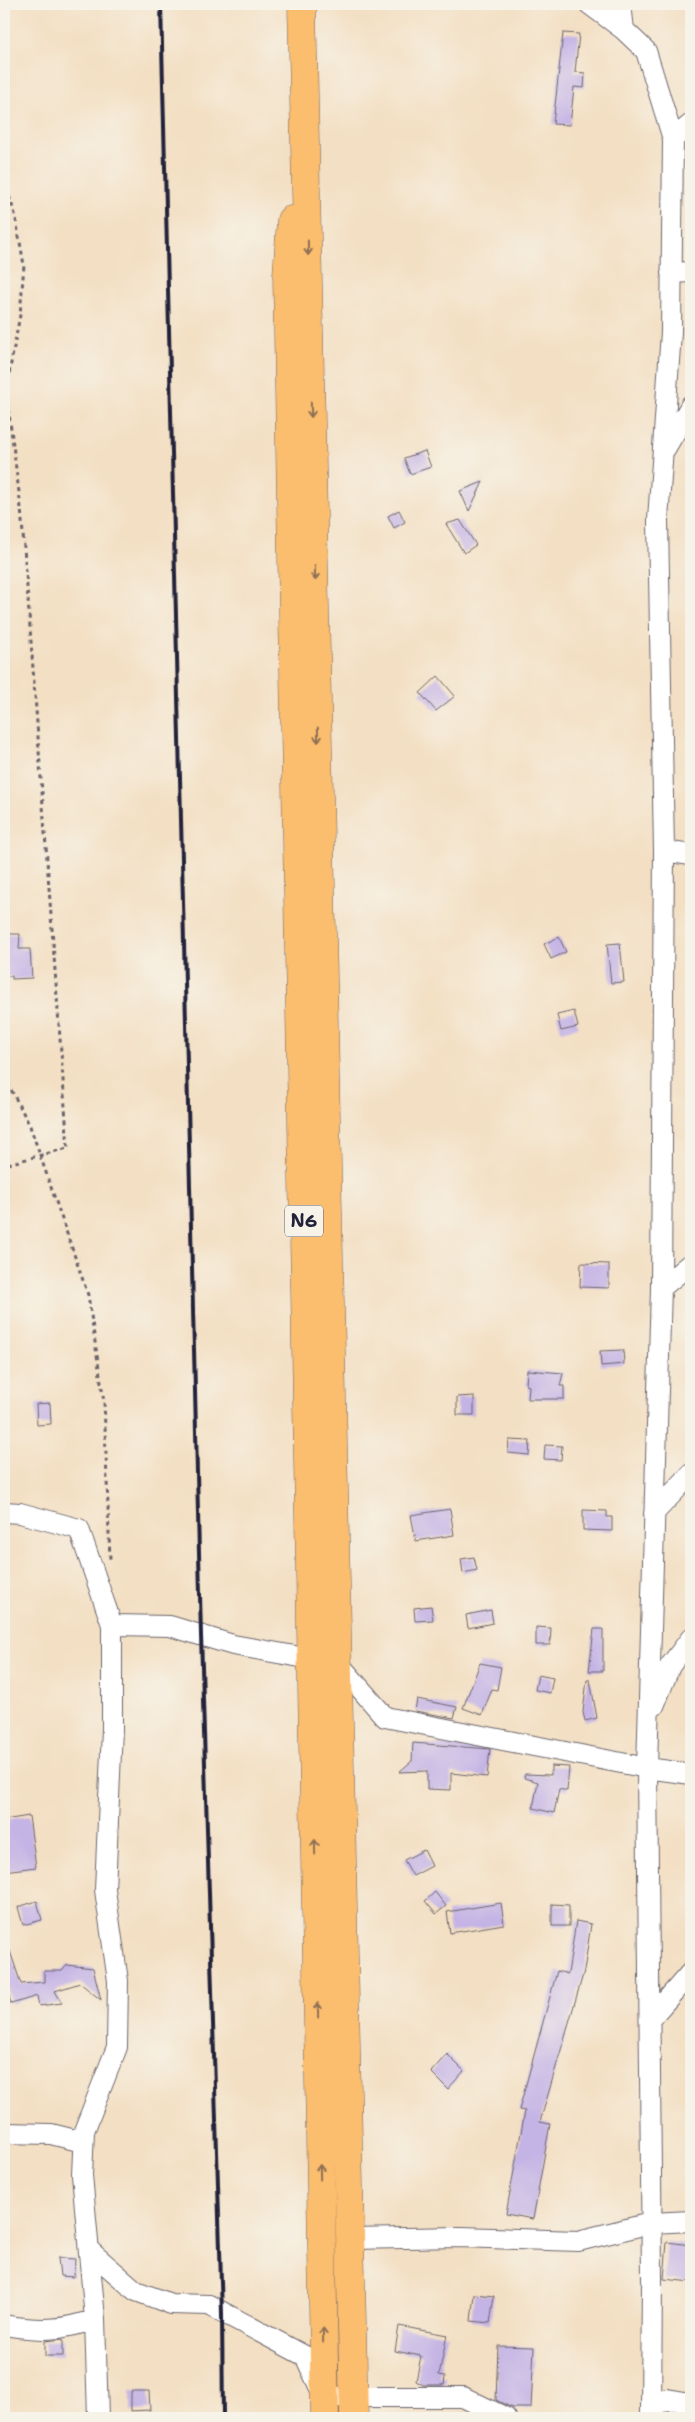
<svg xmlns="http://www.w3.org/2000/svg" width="695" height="2422" viewBox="0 0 695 2422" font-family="'Shantell Sans',sans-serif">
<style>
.building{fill:#c4b3e5}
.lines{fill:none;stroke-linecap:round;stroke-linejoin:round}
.street-casing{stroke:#6b646b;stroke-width:22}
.highway-casing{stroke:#6b646b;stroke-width:29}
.path{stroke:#6b646b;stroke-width:3;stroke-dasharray:4 4;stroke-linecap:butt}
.street{stroke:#fff;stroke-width:20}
.highway{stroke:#fbbd6e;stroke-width:28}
.rail{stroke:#22223b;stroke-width:4}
.oneway{stroke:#8e7054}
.labels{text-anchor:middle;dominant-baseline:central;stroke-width:5;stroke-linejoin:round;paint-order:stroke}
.shield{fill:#f7f3e8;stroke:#62616f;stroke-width:1}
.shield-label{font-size:18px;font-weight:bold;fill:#22223b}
</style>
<rect width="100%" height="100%" fill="#f7f3e8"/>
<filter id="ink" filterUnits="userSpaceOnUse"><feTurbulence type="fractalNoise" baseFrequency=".02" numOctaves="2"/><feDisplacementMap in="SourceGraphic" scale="10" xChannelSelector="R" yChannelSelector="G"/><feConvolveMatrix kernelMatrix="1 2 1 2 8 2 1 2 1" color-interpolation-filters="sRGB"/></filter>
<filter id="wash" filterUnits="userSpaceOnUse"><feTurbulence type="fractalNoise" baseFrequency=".0096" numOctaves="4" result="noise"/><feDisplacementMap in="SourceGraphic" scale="20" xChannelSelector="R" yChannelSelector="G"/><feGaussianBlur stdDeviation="1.12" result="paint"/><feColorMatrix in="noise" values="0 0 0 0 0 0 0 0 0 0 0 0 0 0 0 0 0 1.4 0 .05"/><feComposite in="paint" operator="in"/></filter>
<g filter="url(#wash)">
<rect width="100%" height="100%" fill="#f3dfc3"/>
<g id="blocks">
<path class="building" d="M 563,33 L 579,34 L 575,72 L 585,73 L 584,88 L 574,87 L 570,125 L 553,124 Z
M 425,451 L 431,467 L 410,474 L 404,458 Z
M 483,482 L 469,511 L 460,491 Z
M 399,510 L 405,522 L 394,528 L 388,516 Z
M 460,520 L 476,545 L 464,553 L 446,524 Z
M 438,676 L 455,696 L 436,711 L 420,693 Z
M 4,934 L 20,934 L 19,949 L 30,949 L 32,978 L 12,979 L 12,976 L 4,976 Z
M 559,937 L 566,952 L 551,959 L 544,944 Z
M 620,943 L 624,982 L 611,983 L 607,944 Z
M 574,1011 L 578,1027 L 561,1031 L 557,1015 Z
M 581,1263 L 609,1264 L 609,1288 L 580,1287 Z
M 623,1350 L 624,1364 L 601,1366 L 600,1351 Z
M 527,1370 L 563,1373 L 560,1386 L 564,1386 L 564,1399 L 528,1399 L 529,1386 L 526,1385 Z
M 474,1396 L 474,1415 L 457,1415 L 457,1397 Z
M 50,1403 L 51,1424 L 37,1425 L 36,1404 Z
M 509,1440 L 530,1441 L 529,1455 L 508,1453 Z
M 545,1445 L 562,1446 L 561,1460 L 544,1459 Z
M 450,1509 L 454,1535 L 416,1541 L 411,1515 Z
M 583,1510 L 607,1511 L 607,1517 L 612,1517 L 612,1531 L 583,1530 Z
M 474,1557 L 477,1570 L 463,1573 L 461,1559 Z
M 431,1606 L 433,1620 L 415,1621 L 414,1608 Z
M 491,1610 L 493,1623 L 468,1628 L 466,1615 Z
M 536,1627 L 551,1628 L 550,1645 L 536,1645 Z
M 594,1629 L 603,1629 L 603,1671 L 589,1671 Z
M 480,1663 L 501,1667 L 497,1690 L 492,1689 L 482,1715 L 463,1708 Z
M 538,1675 L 553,1678 L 550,1693 L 535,1690 Z
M 587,1680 L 590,1680 L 597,1718 L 585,1721 L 583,1712 Z
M 417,1699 L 457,1707 L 454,1718 L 415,1711 Z
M 413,1743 L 490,1749 L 487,1777 L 451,1773 L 451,1790 L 427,1789 L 427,1771 L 399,1772 L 412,1761 Z
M 551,1766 L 569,1767 L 567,1791 L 559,1789 L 554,1813 L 533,1808 L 538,1782 L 524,1778 L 525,1774 L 551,1775 Z
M 29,1816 L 36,1867 L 4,1871 L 4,1820 Z
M 424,1850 L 432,1866 L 413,1876 L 404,1860 Z
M 435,1892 L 446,1906 L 436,1914 L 425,1901 Z
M 37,1901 L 42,1920 L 23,1925 L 18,1907 Z
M 501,1903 L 504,1924 L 450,1933 L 447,1912 Z
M 552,1904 L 569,1905 L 569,1926 L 552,1926 Z
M 576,1921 L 591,1924 L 584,1971 L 540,2122 L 550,2124 L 533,2219 L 506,2214 L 525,2111 L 519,2110 L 557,1971 L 568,1974 Z
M 6,1939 L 21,1984 L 44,1982 L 44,1971 L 62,1971 L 67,1965 L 93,1968 L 101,2000 L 80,1983 L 55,1991 L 62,2003 L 39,2006 L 37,1996 L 11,2004 L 4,1976 L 4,1940 Z
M 447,2054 L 464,2071 L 448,2089 L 431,2072 Z
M 667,2242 L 691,2245 L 691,2282 L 664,2279 Z
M 58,2258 L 75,2259 L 74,2277 L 60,2276 Z
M 474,2294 L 494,2296 L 490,2323 L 471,2321 Z
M 399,2326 L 447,2335 L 439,2375 L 445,2376 L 444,2385 L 423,2385 L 416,2381 L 421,2356 L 395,2351 Z
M 63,2339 L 63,2356 L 45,2356 L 45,2341 Z
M 498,2346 L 534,2347 L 531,2408 L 512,2408 L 496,2400 Z
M 131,2391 L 149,2391 L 150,2410 L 131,2411 Z"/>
</g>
</g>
<g filter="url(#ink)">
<use href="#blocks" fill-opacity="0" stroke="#6b646b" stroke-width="1"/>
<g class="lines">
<defs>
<path id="street" d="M 589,4 L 624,30 L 646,51 L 673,139 L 671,332 L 658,520 L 664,851 L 661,1288 L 647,1768 L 652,2276 L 651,2418
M 621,4 L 624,30
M 673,139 L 691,124
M 671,273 L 691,272
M 665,449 L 691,405
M 664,851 L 691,855
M 661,1288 L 691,1263
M 4,1512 L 20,1513 L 79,1529 L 112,1625 L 112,1729 L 105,1890 L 118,1981 L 117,2047 L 84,2131 L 82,2175 L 95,2319 L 98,2418
M 654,1513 L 691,1474
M 112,1625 L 170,1626 L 233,1645 L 339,1664 L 385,1717 L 647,1768 L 691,1774
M 654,1706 L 670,1666 L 691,1638
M 650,2019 L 691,1972
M 4,2133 L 51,2134 L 83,2142
M 350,2239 L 461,2237 L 578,2241 L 651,2223 L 691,2221
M 89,2250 L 136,2291 L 171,2304 L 209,2305 L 305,2356 L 324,2397 L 463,2397 L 506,2418
M 4,2325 C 37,2331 63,2331 95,2319
M 651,2408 L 667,2399 L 691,2403"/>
<path id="highway" d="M 302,4 L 354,2418
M 291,220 L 287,276 L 325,2418"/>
</defs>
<use href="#street" class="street-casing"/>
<use href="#highway" class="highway-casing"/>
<path class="path" d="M 4,181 L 15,214 L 24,265 L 20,315 L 6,390 L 21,508 L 28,600 L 68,1148 L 4,1165
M 4,1076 L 30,1126 L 88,1295 L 104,1402 L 110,1559"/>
<use href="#street" class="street"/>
<use href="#highway" class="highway"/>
<path class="rail" d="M 161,4 L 201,1635 L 222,2314 L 223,2418"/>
</g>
<defs><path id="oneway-shaft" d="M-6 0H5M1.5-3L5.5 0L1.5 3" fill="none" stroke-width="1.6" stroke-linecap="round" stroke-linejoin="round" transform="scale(1.25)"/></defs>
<g class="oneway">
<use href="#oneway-shaft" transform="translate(308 248) rotate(89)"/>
<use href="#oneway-shaft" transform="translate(311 410) rotate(89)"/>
<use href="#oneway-shaft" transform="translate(315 573) rotate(89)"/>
<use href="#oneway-shaft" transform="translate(318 735) rotate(89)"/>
<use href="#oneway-shaft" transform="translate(315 1847) rotate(-91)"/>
<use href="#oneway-shaft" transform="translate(318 2010) rotate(-91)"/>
<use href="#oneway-shaft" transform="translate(320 2172) rotate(-91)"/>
<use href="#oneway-shaft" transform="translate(323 2335) rotate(-91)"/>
</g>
</g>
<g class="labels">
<rect class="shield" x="285" y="1205.5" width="38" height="31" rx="4"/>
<g class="shield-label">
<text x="304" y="1221">N6</text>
</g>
</g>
<rect width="695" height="2422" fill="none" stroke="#f7f3e8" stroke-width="20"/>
</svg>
